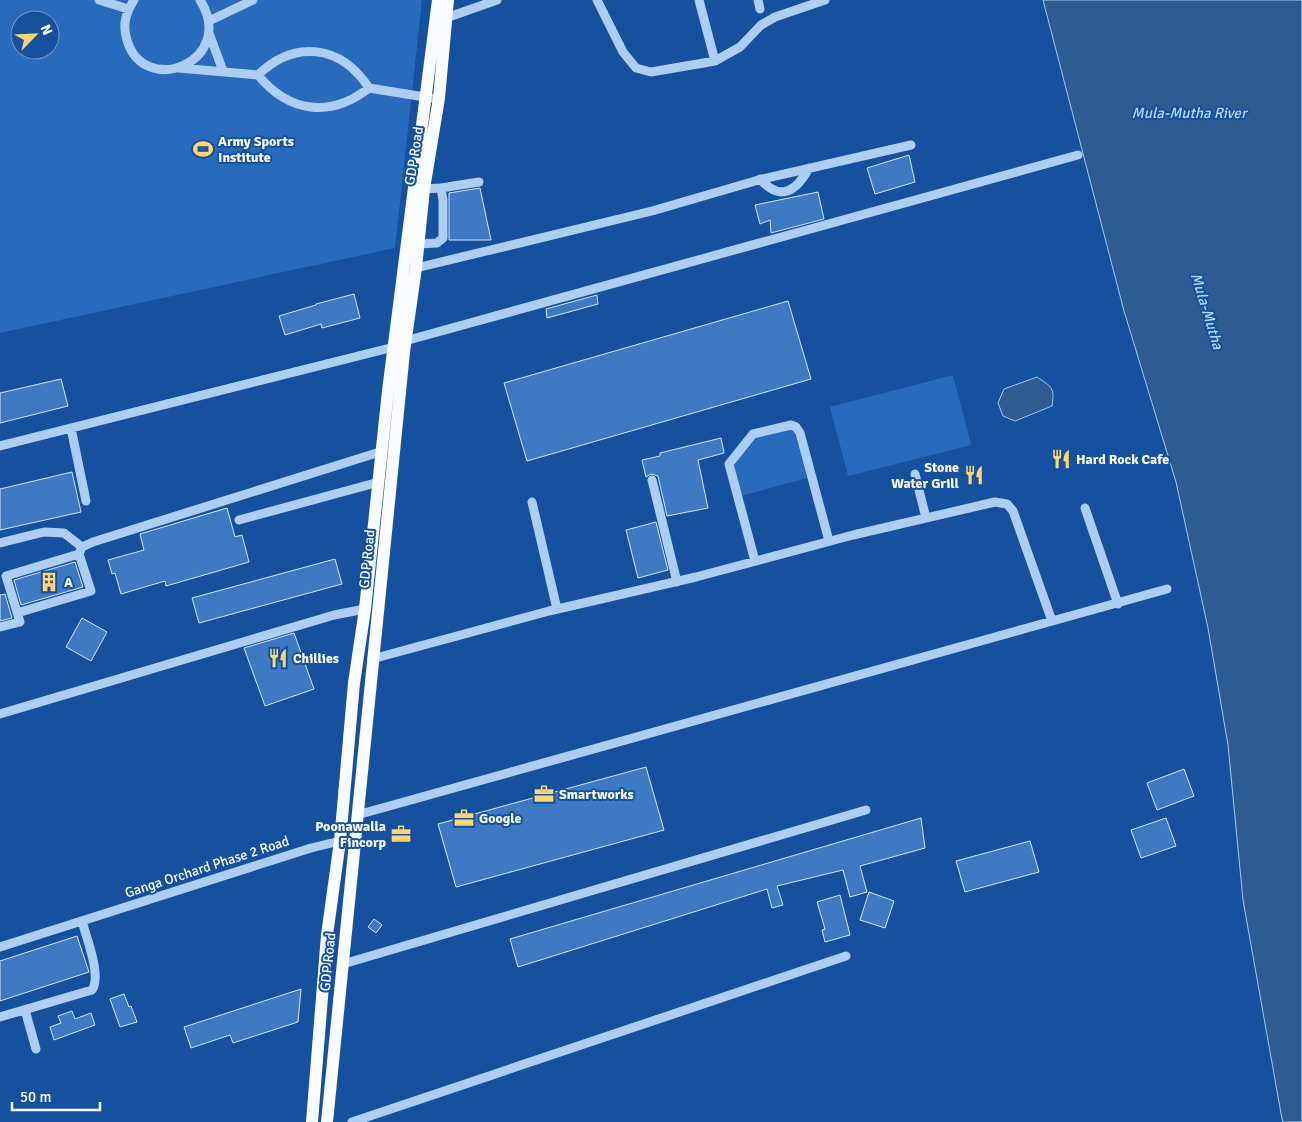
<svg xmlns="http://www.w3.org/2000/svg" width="1302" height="1122" viewBox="0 0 1302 1122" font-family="Signika,sans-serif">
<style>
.green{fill:#286bbc;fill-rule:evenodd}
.water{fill:#2f5b93;stroke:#9fc8f6}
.building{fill:#3e7ac4;stroke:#d5e7fd}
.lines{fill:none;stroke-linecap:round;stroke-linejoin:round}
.minor{stroke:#adcdf3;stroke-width:9}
.major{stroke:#f9fbff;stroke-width:12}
.labels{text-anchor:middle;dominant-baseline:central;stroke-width:4;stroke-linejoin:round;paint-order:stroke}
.poi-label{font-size:14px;font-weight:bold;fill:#fff;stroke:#15519e;text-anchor:start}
.street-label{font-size:14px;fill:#fff;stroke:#15519e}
.water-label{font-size:15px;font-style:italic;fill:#b9d7f9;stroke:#15519e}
</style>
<rect width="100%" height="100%" fill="#15519e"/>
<path class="green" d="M 0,0 L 422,0 L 395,248 L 0,333 ZM 20,20 L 50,20 L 50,50 L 20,50 Z
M 953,375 L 971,445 L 848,476 L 830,407 Z
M 793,426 L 807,478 L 741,496 L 734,466 L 753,437 Z"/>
<path class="water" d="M 1043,0 L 1302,0 L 1302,1122 L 1283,1122 L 1282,1119 L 1243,900 L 1228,745 L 1208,628 L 1176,482 L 1124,311 Z
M 1037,377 C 1052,387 1055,388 1052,406 L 1015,421 L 1003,416 L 998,403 L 1004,389 Z"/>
<path class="building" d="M 909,155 L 915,182 L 875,194 L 867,168 Z
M 480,188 L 491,240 L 449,240 L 449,193 Z
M 818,192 L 824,219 L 771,233 L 770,220 L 760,224 L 755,205 Z
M 354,294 L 360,318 L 322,328 L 321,324 L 285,335 L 279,316 L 316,305 L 316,304 Z
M 597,295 L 598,304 L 547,318 L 546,309 Z
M 788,301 L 811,379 L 527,461 L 504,383 Z
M 61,379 L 68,406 L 0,423 L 0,393 Z
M 721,438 L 724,453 L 698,460 L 708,508 L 667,516 L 658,476 L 651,474 L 646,477 L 642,460 L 660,456 L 660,453 Z
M 72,472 L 81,512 L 0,530 L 0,489 Z
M 227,508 L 235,537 L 242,535 L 249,562 L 166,586 L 165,581 L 121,594 L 115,573 L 112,574 L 108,560 L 144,550 L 140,534 Z
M 656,522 L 668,570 L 638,578 L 626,530 Z
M 335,559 L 342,584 L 199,623 L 192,598 Z
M 75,562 L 83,587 L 21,605 L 14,580 Z
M 5,594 L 12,618 L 0,621 L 0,595 Z
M 82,618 L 107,632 L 91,661 L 66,647 Z
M 294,633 L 314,689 L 265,706 L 244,648 Z
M 646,767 L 664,830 L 456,887 L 438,824 Z
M 1184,769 L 1194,796 L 1157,810 L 1147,783 Z
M 921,818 L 925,848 L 860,866 L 867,892 L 850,897 L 843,870 L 777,886 L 783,905 L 772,908 L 767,889 L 518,967 L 510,939 Z
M 1166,818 L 1176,846 L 1141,858 L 1131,830 Z
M 1030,841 L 1039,872 L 965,892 L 956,861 Z
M 869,892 L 894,901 L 885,928 L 860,920 Z
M 840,895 L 850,935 L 825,942 L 822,930 L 825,929 L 817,902 Z
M 374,919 L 382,925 L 376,933 L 368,927 Z
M 77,936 L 89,972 L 0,1001 L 0,961 Z
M 301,989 L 298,1022 L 233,1043 L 230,1035 L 191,1048 L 184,1027 Z
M 124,994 L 129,1007 L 131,1006 L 137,1022 L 120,1027 L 110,999 Z
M 72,1011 L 75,1019 L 91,1013 L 95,1025 L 54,1040 L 50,1027 L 61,1023 L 58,1016 Z"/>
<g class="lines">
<path class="minor" d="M 99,0 L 128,9
M 134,0 C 126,13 122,25 127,40 C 144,99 238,61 200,0
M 597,0 L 623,52 L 636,68 L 651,72 L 715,61 L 740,47 L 761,25 L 775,17 L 825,0
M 699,0 L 715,61
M 758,0 L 760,9
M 446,18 L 497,0
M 209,21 L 253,0
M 209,33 L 223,71
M 179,68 L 258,75 C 289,113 331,118 369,88
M 258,75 C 295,39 341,45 369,88 L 431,98
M 760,179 C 781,203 797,190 809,168
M 441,188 L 479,182
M 418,244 L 437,243 L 443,238 L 443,200 L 441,188 L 424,189
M 416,268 L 652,211 L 762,179 L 911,145
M 71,428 L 86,501
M 0,446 L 394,347 L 405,341 L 1078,155
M 915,474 L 926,518
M 652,480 L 677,582
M 532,502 L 557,609
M 1085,508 L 1118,604
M 239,520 L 379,482
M 0,543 L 44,532 L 64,533 L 82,547
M 755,561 L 729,464 L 753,434 L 791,425 L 796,427 L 800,433 L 829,541
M 17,613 L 91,591 L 79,554
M 0,627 L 20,622 L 6,576 L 79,554 L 82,547 L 93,542 L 383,451
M 372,659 L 549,611 L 696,577 L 853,535 L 995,502 L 1007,504 L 1013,511 L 1052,621
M 0,714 L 334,615 L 365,609
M 357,815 L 1167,589
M 0,947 L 311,848 L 340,841 L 355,840
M 343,964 L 866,810
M 25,1010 L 36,1049
M 0,1017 L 92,990 C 102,976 86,937 82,921
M 352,1122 L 846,956"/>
<path class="major" d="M 312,1122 L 327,935 L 340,841 L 354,683 L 365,609 L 388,391 L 438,0
M 327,1122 L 404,352 L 416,268 L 424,189 L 439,98 L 448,0"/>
</g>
<defs>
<symbol id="stadium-bare" viewBox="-9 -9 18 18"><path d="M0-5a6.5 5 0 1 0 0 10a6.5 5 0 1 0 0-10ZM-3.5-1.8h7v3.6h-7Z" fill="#ffd56f" stroke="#15519e" stroke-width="2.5" paint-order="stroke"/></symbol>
<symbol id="restaurant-bare" viewBox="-9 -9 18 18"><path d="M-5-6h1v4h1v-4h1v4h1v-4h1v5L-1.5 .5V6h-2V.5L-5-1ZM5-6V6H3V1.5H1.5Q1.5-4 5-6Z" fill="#ffd56f" stroke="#15519e" stroke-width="2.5" paint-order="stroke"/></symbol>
<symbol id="building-bare" viewBox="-9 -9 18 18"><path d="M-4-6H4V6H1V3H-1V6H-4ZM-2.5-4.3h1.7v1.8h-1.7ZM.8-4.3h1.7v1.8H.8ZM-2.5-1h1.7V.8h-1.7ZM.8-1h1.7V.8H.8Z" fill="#ffd56f" stroke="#15519e" stroke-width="2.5" paint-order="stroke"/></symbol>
<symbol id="office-bare" viewBox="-9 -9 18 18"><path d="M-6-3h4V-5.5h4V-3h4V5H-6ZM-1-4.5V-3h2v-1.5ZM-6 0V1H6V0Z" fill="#ffd56f" stroke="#15519e" stroke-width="2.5" paint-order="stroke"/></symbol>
</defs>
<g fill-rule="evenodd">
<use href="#stadium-bare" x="189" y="135" width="28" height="28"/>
<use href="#restaurant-bare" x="1047" y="445" width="28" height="28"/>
<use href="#restaurant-bare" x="960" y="461" width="28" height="28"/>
<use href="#building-bare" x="35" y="568" width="28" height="28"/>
<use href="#restaurant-bare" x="264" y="644" width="28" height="28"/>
<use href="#office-bare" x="530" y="780" width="28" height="28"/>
<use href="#office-bare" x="450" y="804" width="28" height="28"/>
<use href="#office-bare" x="387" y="820" width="28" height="28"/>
</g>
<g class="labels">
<g class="poi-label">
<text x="218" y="141">Army Sports<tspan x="218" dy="16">Institute</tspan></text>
<text x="1076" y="459">Hard Rock Cafe</text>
<text x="959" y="467" text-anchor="end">Stone<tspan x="959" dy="16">Water Grill</tspan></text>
<text x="64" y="582">A</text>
<text x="293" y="658">Chillies</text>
<text x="559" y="794">Smartworks</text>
<text x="479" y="818">Google</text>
<text x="386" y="826" text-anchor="end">Poonawalla<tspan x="386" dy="16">Fincorp</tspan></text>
</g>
<g class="street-label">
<text transform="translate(414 156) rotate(-81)">GDP Road</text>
<text transform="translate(367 559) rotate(-84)">GDP Road</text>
<text transform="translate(207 867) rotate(-18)">Ganga Orchard Phase 2 Road</text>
<text transform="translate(328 962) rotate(-84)">GDP Road</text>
</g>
<g class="water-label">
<text x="1189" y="113">Mula-Mutha River</text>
<text transform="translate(1207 311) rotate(73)">Mula-Mutha</text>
</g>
</g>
<g transform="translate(35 35) rotate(66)"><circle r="24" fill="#15519e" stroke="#7397c5"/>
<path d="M0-4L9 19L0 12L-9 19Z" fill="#ffd56f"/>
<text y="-8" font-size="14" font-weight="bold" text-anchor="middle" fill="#ffffff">N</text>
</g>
<path d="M12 1102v8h88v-8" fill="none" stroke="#ffffff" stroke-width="2.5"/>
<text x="20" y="1102" font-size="15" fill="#ffffff" stroke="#15519e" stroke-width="4" paint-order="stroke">50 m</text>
</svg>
